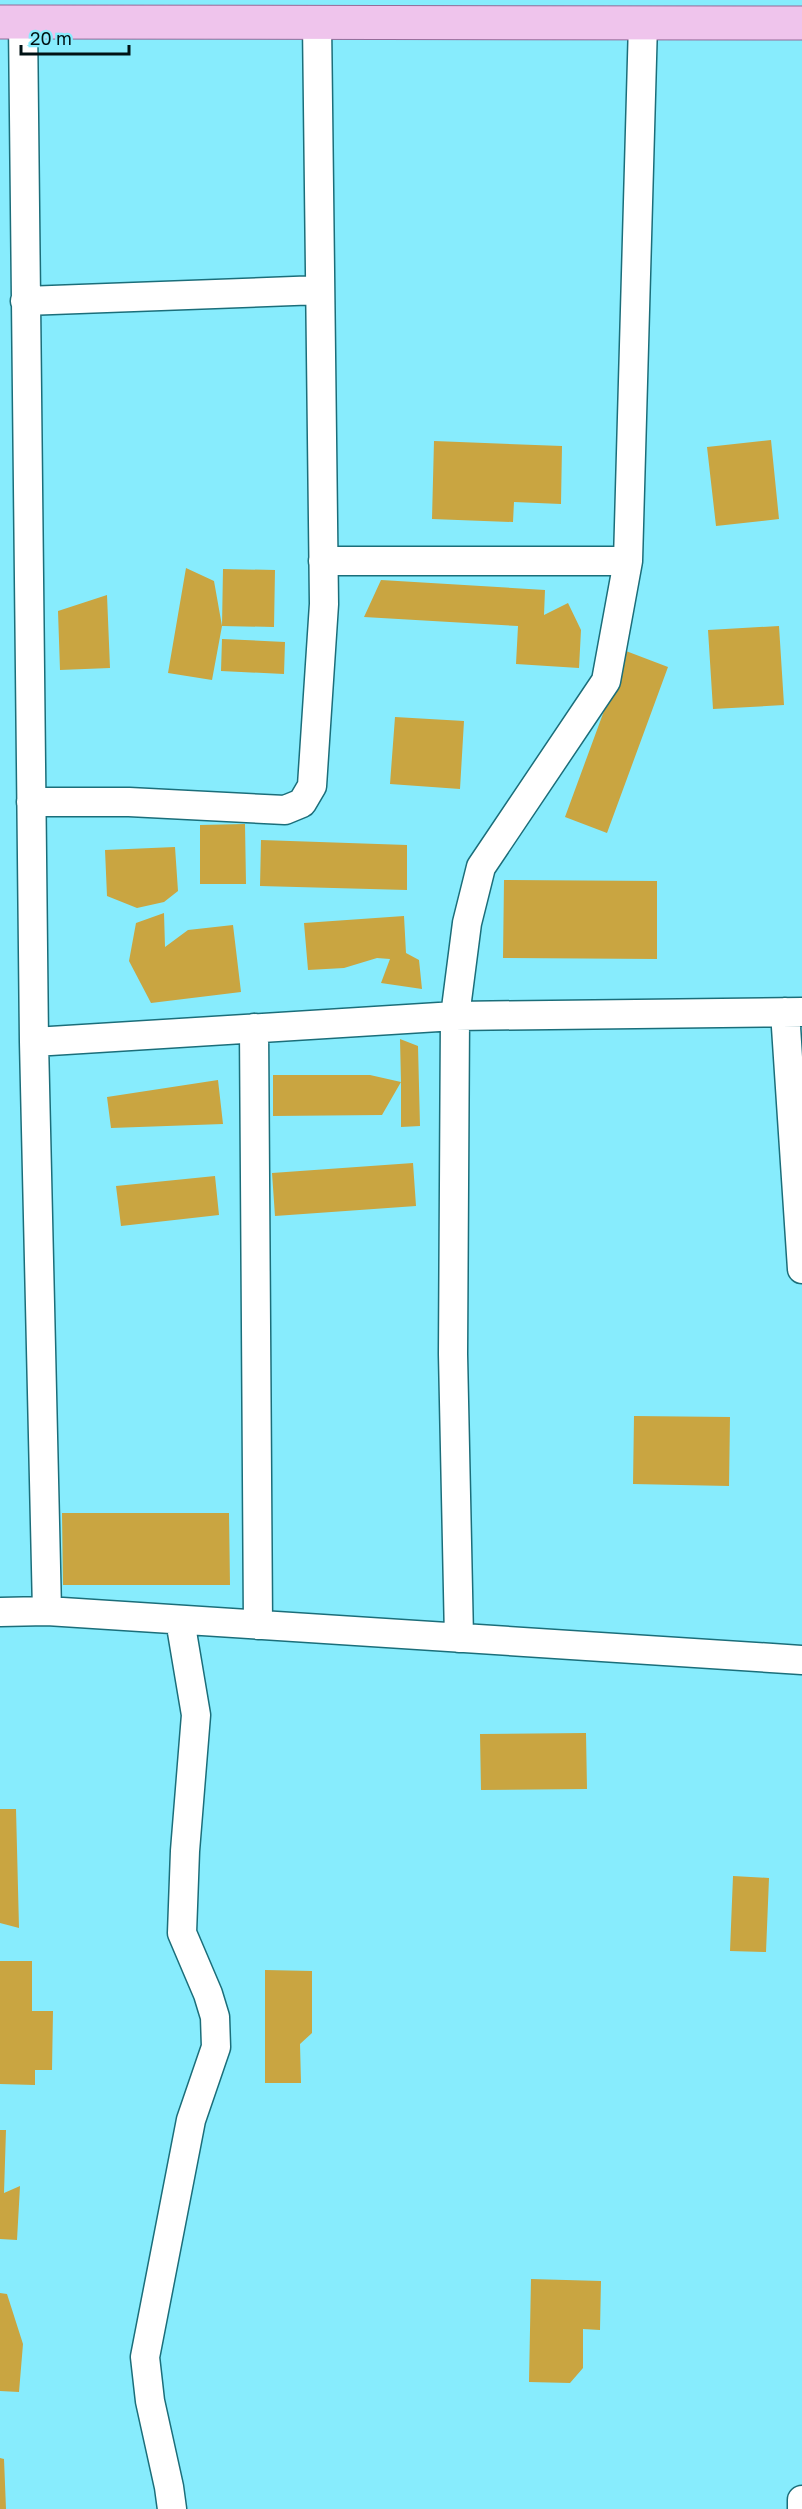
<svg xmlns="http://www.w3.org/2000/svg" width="802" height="2509" viewBox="0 0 802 2509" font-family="'Golos Text',sans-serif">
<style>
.building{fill:#c9a541}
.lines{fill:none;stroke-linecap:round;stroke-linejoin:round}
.street-casing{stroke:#1b6e7a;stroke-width:31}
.primary-casing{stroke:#956c98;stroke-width:35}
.street{stroke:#fff;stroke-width:28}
.primary{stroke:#efc4ec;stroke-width:33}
</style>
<rect width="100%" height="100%" fill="#87ecfd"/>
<path class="building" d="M 771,440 L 779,519 L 716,526 L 707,447 Z
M 434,441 L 562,446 L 561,504 L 514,502 L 513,522 L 432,519 Z
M 186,568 L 214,581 L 222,626 L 212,680 L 168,673 Z
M 223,569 L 275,570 L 274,627 L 222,626 Z
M 381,580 L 545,590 L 544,615 L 568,603 L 581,630 L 579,668 L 516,664 L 518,626 L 364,617 Z
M 107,595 L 110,668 L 60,670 L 58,611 Z
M 779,626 L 784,705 L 713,709 L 708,630 Z
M 222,639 L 285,642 L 284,674 L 221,671 Z
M 626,651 L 668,667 L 607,833 L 565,817 Z
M 395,717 L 464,721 L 460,789 L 390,784 Z
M 245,824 L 246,884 L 200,884 L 200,825 Z
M 261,840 L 407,845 L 407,890 L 260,886 Z
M 175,847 L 178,891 L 164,902 L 137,908 L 107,896 L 105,850 Z
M 504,880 L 657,881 L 657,959 L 503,958 Z
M 164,913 L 165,947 L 188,930 L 233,925 L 241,992 L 151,1003 L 129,961 L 136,923 Z
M 404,916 L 406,953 L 419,960 L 422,989 L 381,983 L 390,959 L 377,958 L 344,968 L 308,970 L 304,923 Z
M 400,1039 L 418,1046 L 420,1126 L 401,1127 L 401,1082 L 382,1115 L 273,1116 L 273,1075 L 370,1075 L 401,1082 Z
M 218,1080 L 223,1124 L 111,1128 L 107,1097 Z
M 413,1163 L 416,1206 L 275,1216 L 272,1173 Z
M 215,1176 L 219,1215 L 121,1226 L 116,1186 Z
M 634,1416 L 730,1417 L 729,1486 L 633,1484 Z
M 62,1513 L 229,1513 L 230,1585 L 63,1585 Z
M 586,1733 L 587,1789 L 481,1790 L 480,1734 Z
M 0,1809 L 16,1809 L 19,1928 L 0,1923 Z
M 733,1876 L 769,1878 L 766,1952 L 730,1951 Z
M 0,1961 L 32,1961 L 32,2011 L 53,2011 L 52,2070 L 35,2070 L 35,2085 L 0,2084 Z
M 265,1970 L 312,1971 L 312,2033 L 300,2044 L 301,2083 L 265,2083 Z
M 0,2130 L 6,2130 L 4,2193 L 20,2186 L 17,2240 L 0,2239 Z
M 531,2279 L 601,2281 L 600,2330 L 583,2329 L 583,2368 L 570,2383 L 529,2382 Z
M 0,2293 L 7,2294 L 23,2344 L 19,2392 L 0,2391 Z
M 0,2458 L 4,2459 L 6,2509 L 0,2509 Z"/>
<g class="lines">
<defs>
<path id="street" d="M 23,22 L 34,1042 L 47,1611
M 25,301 L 320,290
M 323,561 L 628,561
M 31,802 L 129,802 L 285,810 L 302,803 L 312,786 L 324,604 L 317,22
M 785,1012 L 802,1269
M 254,1028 L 258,1625
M 34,1042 L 455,1016 L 802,1012
M 0,1612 L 47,1611 L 802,1660
M 459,1638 L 453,1354 L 455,1016 L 467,923 L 481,867 L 606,681 L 628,561 L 643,23
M 172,2509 L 169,2487 L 150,2401 L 145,2357 L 191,2120 L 216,2047 L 215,2017 L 208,1994 L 182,1933 L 185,1851 L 196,1715 L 180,1620
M 802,2509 L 802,2500"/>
<path id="primary" d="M 0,22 L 802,23"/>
</defs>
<use href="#street" class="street-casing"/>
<use href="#primary" class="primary-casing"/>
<use href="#street" class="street"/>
<use href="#primary" class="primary"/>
</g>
<path d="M21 45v9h108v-9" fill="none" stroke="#001215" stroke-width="3"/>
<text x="30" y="45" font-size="18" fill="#001215" stroke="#87ecfd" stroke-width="4.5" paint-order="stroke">20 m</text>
</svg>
